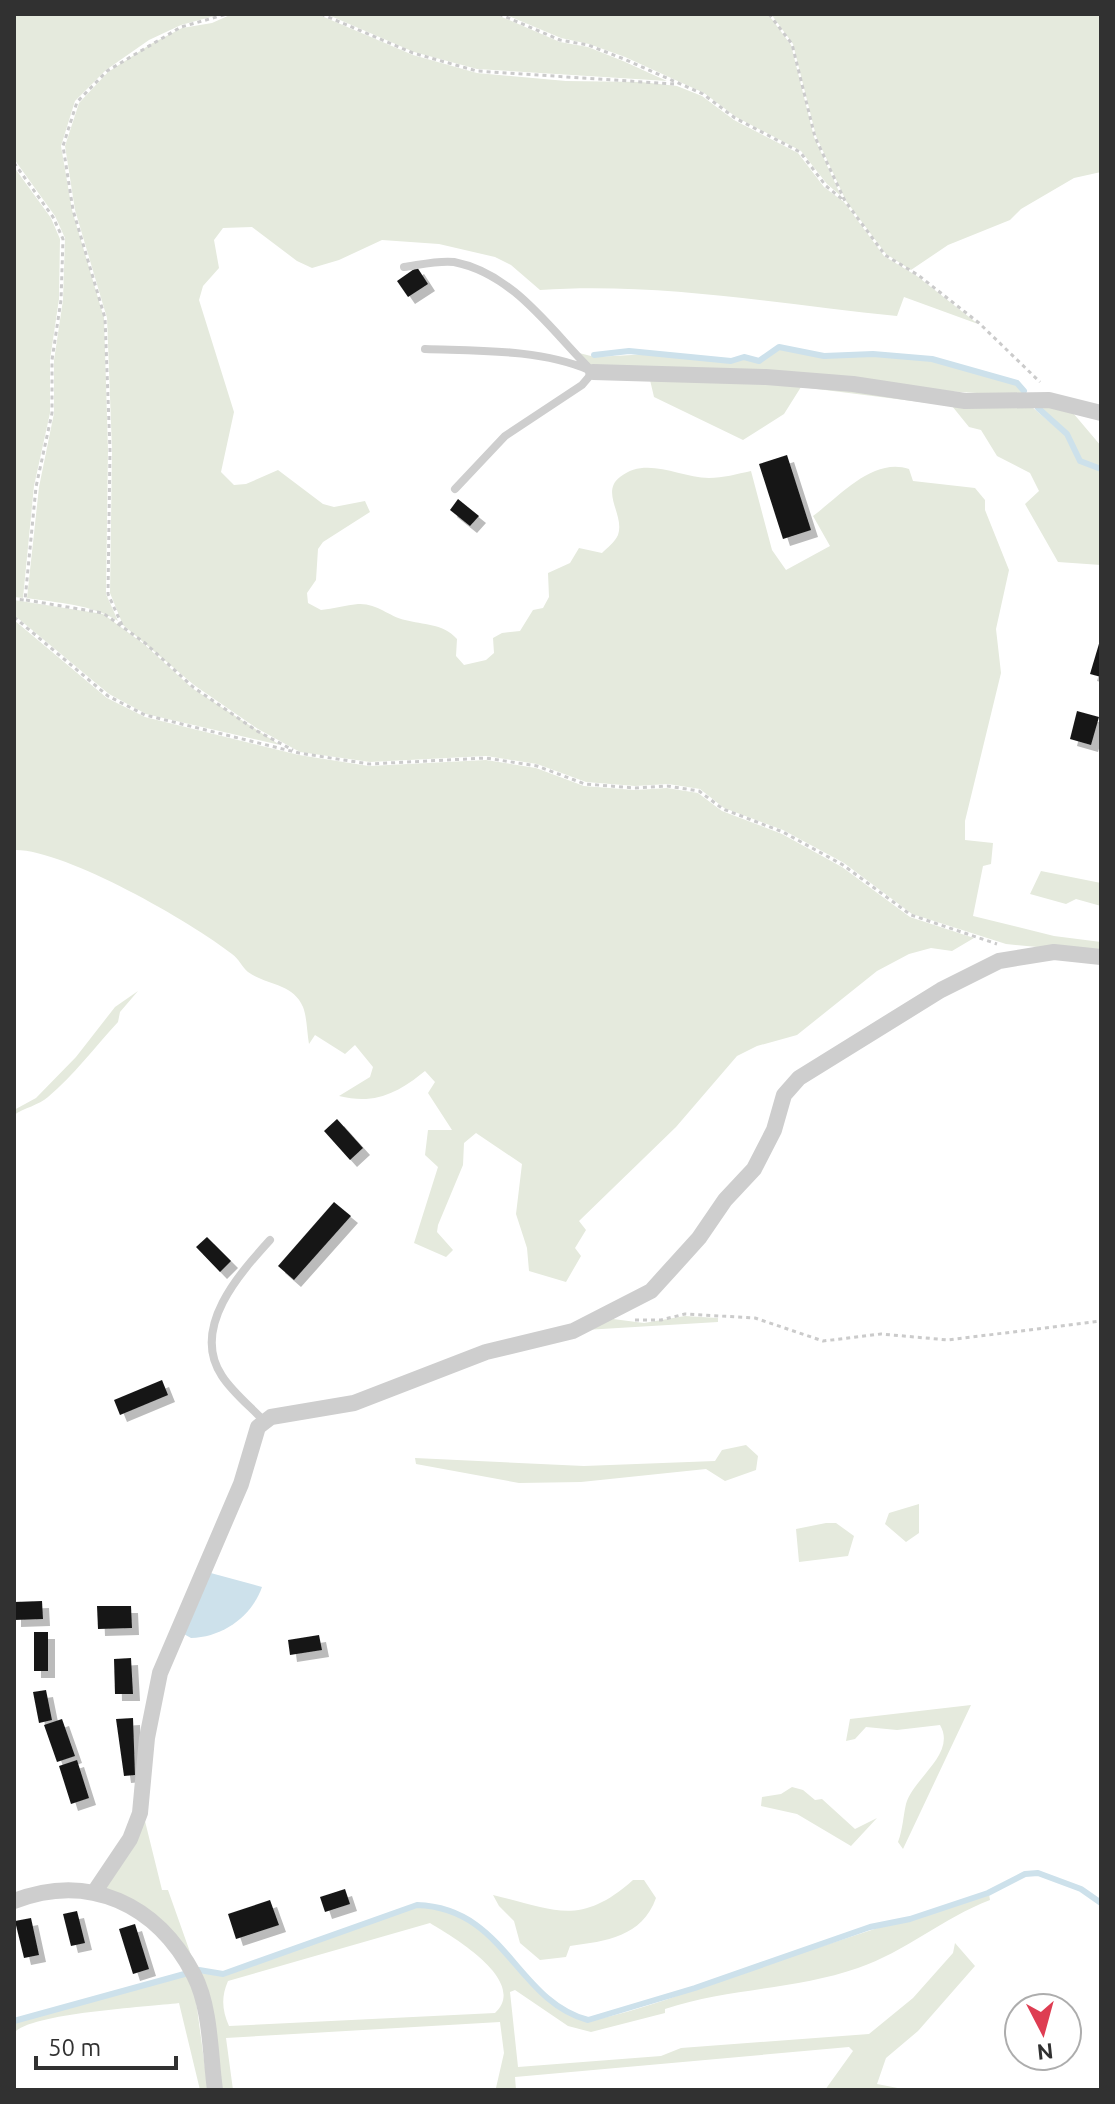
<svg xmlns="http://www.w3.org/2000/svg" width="1115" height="2104" viewBox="0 0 1115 2104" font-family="Ubuntu,sans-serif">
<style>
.green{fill:#e5eadd;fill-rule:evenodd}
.water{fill:#cde1eb}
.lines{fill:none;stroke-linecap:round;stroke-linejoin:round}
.stream{stroke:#cde1eb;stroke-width:6}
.building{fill:#181818;filter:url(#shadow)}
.path{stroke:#cbcbcb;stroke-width:3;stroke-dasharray:4 4;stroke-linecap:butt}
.service{stroke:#cecece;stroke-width:8}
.minor{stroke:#cecece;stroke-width:16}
</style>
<defs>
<filter id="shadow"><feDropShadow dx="7" dy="7" stdDeviation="0" flood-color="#0004"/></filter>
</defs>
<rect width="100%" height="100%" fill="#fff"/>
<path class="green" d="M 14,14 L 222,14 L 181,25 L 149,40 L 106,70 L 75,101 L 61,146 L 72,210 L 104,318 L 108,450 L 106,594 L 118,621 C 91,604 58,603 27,598 L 39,487 L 54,413 L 54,360 L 63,300 L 65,238 L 55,216 L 14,159 Z
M 232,14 L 317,14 L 413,55 L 477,73 L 566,81 L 641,82 L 677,86 L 702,96 L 734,120 L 798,153 L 824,187 L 844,202 L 884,256 L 917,276 L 978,324 L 904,297 L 897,316 C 779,304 659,282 540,290 L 511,265 L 495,257 L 439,244 L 382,240 L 339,260 L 312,268 L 297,261 L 252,227 L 223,228 L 214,240 L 219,268 L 203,286 L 199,300 L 234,412 L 221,472 L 234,485 L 246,484 L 278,470 L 323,504 L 334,507 L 365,501 L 370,512 L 323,542 L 318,549 L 316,580 L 307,593 L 308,603 L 321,610 C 333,609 346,605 358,604 C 377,603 388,616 405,620 C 423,625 443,623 457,639 L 456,656 L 464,665 L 486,660 L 494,653 L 493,638 L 502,633 L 520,631 L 533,610 L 543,608 L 549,597 L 548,573 L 570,563 L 579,548 L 602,553 C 607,548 615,542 618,535 C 625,515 600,492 620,477 C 646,456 678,477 709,478 C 723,478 737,474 751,471 L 772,550 L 786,570 L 830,546 L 813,516 C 840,496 873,457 909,469 L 913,481 L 975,488 L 985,500 L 985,510 L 1009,570 L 996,629 L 1001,673 L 965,821 L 965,840 L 993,843 L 991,864 L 983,866 L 973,916 L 1054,936 L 1101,942 L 1101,953 L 1006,944 L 912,914 L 844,863 L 783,830 L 724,808 L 700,789 L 668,784 L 635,786 L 586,782 L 537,764 L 486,756 L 370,762 L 300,752 L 258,729 L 194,685 L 123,625 L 110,593 L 112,450 L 107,318 L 75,210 L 65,146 L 79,103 L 108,72 L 151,44 L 182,28 L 212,23 Z
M 326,14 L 495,14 L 560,42 L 588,47 L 623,61 L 667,81 L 477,69 L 414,52 Z
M 504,14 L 768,14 L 791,45 L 814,137 L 841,196 L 827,184 L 801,151 L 736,117 L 704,93 L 625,57 L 589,44 L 561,38 Z
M 771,14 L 1101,14 L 1101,172 L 1074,178 L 1021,209 L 1010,220 L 948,245 L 911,270 L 886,254 L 846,201 L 816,136 L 793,44 Z
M 14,167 L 51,218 L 60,239 L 59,299 L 50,360 L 50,413 L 34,486 L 23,598 L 14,597 Z
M 779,348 L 823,357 L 873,355 L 932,360 L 1017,385 L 1028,396 L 594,370 L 575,352 L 595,357 L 650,354 L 731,363 L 744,359 L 759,363 Z
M 650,380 L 760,380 L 980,407 L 1032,407 L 1065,435 L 1078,462 L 1101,471 L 1101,565 L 1058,562 L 1025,504 L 1039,491 L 1030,473 L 997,456 L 981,430 L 969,427 L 952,406 L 801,387 L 784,414 L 743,440 L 654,397 Z
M 1039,407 L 1068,407 L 1101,446 L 1101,467 L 1081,459 L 1068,432 Z
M 14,600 L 103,614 L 144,644 L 192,688 L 280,745 L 146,714 L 109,694 L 14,615 Z
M 14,620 L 107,698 L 145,717 L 299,755 L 369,766 L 486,760 L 536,768 L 584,786 L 635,790 L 667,788 L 698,793 L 722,811 L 782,834 L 842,867 L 910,917 L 974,938 L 952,951 L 931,948 L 909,954 L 877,971 L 797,1035 L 757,1046 L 737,1056 L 676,1127 L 579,1221 L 586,1230 L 575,1248 L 581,1256 L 566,1282 L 529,1271 L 527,1248 L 516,1214 L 522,1164 L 476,1133 L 464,1143 L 463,1165 L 438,1225 L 437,1232 L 453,1250 L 446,1257 L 414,1243 L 438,1167 L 425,1155 L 428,1130 L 452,1130 L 428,1093 L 435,1082 L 425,1071 C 398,1093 375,1105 339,1096 L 370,1077 L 373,1067 L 355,1045 L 345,1054 L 315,1035 L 309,1044 C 307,1033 307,1017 303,1007 C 293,983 265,985 248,972 C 242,967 239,959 232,954 C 192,922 62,848 14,850 Z
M 1041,871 L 1101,883 L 1101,906 L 1076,899 L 1066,904 L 1030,894 Z
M 138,991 L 120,1012 L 118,1022 C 95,1047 73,1076 48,1097 C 39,1105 24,1108 14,1115 L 14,1110 L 36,1098 L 76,1057 L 115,1007 Z
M 685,1316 L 718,1318 L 718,1322 L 585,1330 L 613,1319 L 644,1323 Z
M 746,1445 L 758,1456 L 756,1470 L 725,1481 L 706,1469 L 581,1482 L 519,1483 L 416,1464 L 415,1458 L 584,1466 L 715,1461 L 722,1450 Z
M 919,1504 L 919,1533 L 906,1542 L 885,1524 L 889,1513 Z
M 826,1523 L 836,1523 L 854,1536 L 848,1556 L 799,1562 L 796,1529 Z
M 971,1705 L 903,1849 L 898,1842 C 903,1828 903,1817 906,1804 C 913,1778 957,1754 940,1725 L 897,1730 L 866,1727 L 855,1739 L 846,1741 L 850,1719 Z
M 792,1787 L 803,1790 L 815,1800 L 822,1799 L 855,1829 L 877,1818 L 851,1846 L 797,1814 L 761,1806 L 762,1797 L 781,1794 Z
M 143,1813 L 162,1890 L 168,1890 L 196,1969 L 136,1903 L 104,1887 Z
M 633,1880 L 644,1880 L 656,1898 C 642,1937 606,1941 570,1946 L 566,1957 L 540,1960 L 520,1943 L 514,1921 L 499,1906 L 493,1895 C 555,1910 580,1927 633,1880 Z
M 989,1894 L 990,1900 C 943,1918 905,1952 858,1968 C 795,1990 728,1988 665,2009 L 665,2013 L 591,2032 L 568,2026 L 515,1990 L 510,1992 L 518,2067 L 661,2056 L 681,2048 L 869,2034 L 913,1998 L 953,1953 L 955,1943 L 975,1966 L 918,2031 L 886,2058 L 877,2084 L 908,2090 L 825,2090 L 853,2051 L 849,2047 L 515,2077 L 516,2090 L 421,2090 L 496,2088 L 504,2053 L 500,2022 L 226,2038 L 233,2090 L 220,2090 L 199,1972 L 223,1975 L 396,1912 C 496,1883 508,2002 588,2021 C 642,2011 694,1989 745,1972 C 827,1944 907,1918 989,1894 ZM 430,1923 C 453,1937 529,1981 495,2013 L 229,2026 C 222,2010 221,1997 228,1981 Z
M 188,1975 L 195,1993 L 208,2090 L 200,2090 L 179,2003 C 148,2007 30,2013 14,2033 L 14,2022 Z"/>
<path class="water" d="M 207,1572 L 262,1587 C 252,1616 223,1637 191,1638 L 182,1633 Z"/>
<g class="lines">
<path class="stream" d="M 594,355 L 629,351 L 731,361 L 744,357 L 759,361 L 779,347 L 824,356 L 873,354 L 932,359 L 1017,383 L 1024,391
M 1038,408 L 1067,434 L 1080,461 L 1101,469
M 14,2021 L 199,1970 L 223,1974 L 417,1905 C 506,1908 515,2000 588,2020 L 695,1988 L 870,1927 L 910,1919 L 988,1893 L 1025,1874 L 1038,1873 L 1081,1889 L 1101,1903"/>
</g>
<path class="building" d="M 417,267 L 428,284 L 408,297 L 397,281 Z
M 787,455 L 811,530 L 783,539 L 759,464 Z
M 458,499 L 479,516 L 470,526 L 450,510 Z
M 1101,637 L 1101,677 L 1090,674 Z
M 1077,711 L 1099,717 L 1091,745 L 1070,739 Z
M 337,1119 L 363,1148 L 350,1160 L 324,1131 Z
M 334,1202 L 351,1216 L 294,1280 L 278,1266 Z
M 207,1237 L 231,1261 L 220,1272 L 196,1247 Z
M 162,1380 L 168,1395 L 120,1415 L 114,1400 Z
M 42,1601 L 43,1619 L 14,1620 L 14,1602 Z
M 97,1606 L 131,1606 L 132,1628 L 98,1629 Z
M 34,1632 L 48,1632 L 48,1671 L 34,1671 Z
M 319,1635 L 322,1650 L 290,1655 L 288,1640 Z
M 131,1658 L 133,1694 L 115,1694 L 114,1659 Z
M 46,1690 L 52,1720 L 39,1723 L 33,1692 Z
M 133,1718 L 135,1775 L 124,1776 L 116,1719 Z
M 62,1719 L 75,1756 L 57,1762 L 44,1725 Z
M 77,1760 L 89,1798 L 71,1804 L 59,1766 Z
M 345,1889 L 350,1904 L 325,1912 L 320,1897 Z
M 270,1900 L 279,1925 L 236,1939 L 228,1914 Z
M 77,1911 L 85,1943 L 71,1946 L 63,1914 Z
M 31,1918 L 39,1955 L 24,1958 L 15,1921 Z
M 135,1924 L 149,1969 L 133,1974 L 119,1929 Z"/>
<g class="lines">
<path class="path" d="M 321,14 L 413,53 L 477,71 L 674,84
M 499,14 L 560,40 L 588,45 L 624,59 L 703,94 L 735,118 L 800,152 L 826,186 L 842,199
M 769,14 L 792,44 L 815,137 L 845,201 L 885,255 L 918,275 L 979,323 L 1040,382
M 14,163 L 53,217 L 63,239 L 61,300 L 52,360 L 52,413 L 36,487 L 25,600 L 14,599
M 26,600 L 103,613 L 145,643 L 193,687 L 257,731 L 293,750
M 14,617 L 108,696 L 145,715 L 299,753 L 369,764 L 486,758 L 537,766 L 585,784 L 635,788 L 667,786 L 699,791 L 723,809 L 783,832 L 843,865 L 911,915 L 997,944
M 122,625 L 108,594 L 110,450 L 105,318 L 73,210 L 63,146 L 77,102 L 107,71 L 181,27 L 227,14
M 635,1320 L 661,1320 L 685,1314 L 755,1318 L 823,1341 L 881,1334 L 948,1340 L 1101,1321"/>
<path class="service" d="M 404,267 C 419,265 439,260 454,262 C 515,274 551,331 593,372
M 425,349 C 478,351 540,349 589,370
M 455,489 L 505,436 L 582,385 L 593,372
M 265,1422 C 251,1407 233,1393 222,1376 C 190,1328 240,1273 270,1240"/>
<path class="minor" d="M 593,372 L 766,377 L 853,384 L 965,401 L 1049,400 L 1101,413
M 95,1891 L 130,1839 L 140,1813 L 147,1738 L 160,1673 L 241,1484 L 258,1427 L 271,1417 L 354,1403 L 486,1352 L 573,1331 L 651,1291 L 699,1238 L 725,1200 L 754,1169 L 774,1130 L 784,1095 L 799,1078 L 941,990 L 999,961 L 1054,952 L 1101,957
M 14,1901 C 89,1872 157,1904 194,1975 C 211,2008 210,2054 215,2090"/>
</g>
<rect width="1115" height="2104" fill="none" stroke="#313131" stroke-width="32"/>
<g transform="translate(1043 2032) rotate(174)"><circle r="38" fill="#ffffff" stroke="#adadad" stroke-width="2"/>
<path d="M0-6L14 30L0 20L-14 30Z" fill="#de3d52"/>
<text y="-12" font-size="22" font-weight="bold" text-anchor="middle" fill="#313131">N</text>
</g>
<path d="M36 2056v12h140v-12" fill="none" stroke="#313131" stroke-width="4"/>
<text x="48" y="2056" font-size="24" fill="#313131" stroke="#ffffff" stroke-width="6" paint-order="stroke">50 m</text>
</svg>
